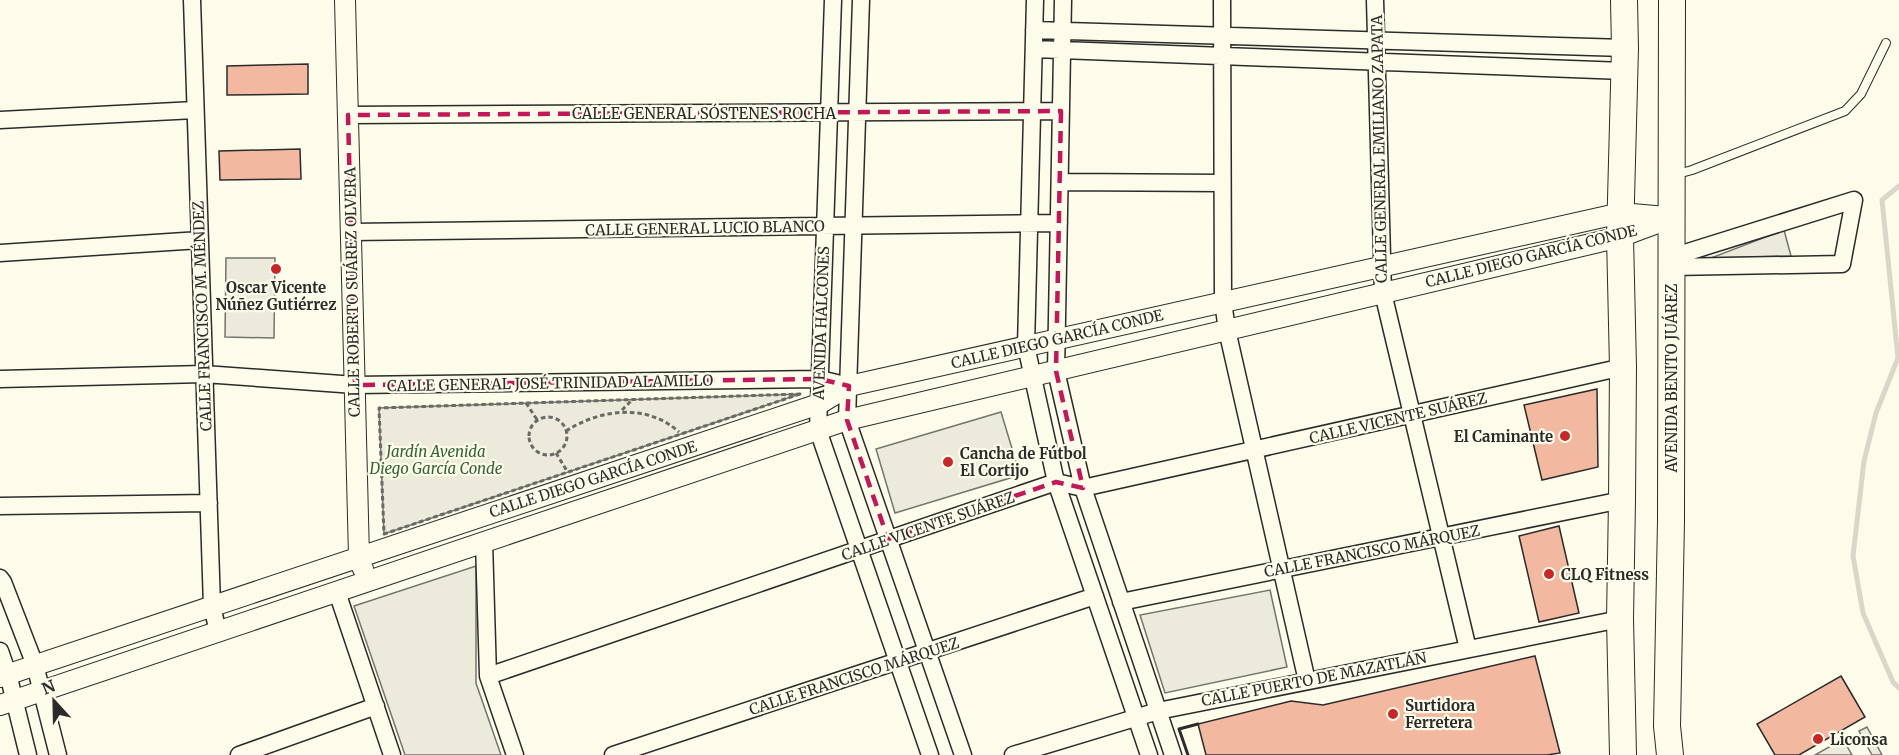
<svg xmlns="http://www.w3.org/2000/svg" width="1899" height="755" viewBox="0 0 1899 755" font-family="Merriweather,serif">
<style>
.green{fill:#ecebdb;stroke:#74746e;stroke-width:1.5}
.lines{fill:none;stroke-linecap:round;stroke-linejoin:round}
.stream{stroke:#d8d7c9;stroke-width:5}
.building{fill:#f2b8a0;stroke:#2b2b2b;stroke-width:1.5}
.service-casing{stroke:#2b2b2b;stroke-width:10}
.minor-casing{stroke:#2b2b2b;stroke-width:19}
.tertiary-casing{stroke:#2b2b2b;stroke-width:22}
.primary-casing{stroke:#2b2b2b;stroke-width:28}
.path{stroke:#6a6964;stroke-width:3;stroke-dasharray:4.5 3;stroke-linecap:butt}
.service{stroke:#fdfbea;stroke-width:8}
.minor{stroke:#fdfbea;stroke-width:16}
.tertiary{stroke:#fdfbea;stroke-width:20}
.primary{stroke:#fdfbea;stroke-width:26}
.wall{stroke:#2b2b2b;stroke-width:3}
.marked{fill:none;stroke:#c2185b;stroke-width:4.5;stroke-dasharray:12 8;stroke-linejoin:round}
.poi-dot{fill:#c62828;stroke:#fdfbea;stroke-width:2}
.labels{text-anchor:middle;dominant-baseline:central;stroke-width:4.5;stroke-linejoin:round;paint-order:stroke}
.street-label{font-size:15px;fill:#2b2b2b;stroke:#fdfbea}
.poi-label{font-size:15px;font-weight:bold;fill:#2b2b2b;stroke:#fdfbea;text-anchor:start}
.park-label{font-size:15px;font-style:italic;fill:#34623c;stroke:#fdfbea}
</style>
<rect width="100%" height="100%" fill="#fdfbea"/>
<path class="green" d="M 1784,230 L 1791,256 L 1711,258 Z
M 226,258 L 275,258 L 274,338 L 225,337 Z
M 800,394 L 384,534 L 379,408 Z
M 1001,412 L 1020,475 L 895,513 L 876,449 Z
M 476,566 L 476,683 L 501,755 L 405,755 L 354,606 Z
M 1270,590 L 1287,667 L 1165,693 L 1140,615 Z
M 1867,727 L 1882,755 L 1872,755 L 1859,731 Z
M 1843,739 L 1852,755 L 1815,755 Z"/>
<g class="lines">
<path class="stream" d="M 1899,186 L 1882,200 L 1898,358 L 1876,413 L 1864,461 L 1853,556 L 1863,613 L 1893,682 L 1899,688"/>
</g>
<path class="building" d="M 308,64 L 308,94 L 227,95 L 227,66 Z
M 300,149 L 301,179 L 220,180 L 219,151 Z
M 1597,389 L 1598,467 L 1542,480 L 1524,405 Z
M 1559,526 L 1579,613 L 1539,622 L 1519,536 Z
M 1535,656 L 1560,753 L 1547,755 L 1206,755 L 1198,724 L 1291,701 L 1323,705 Z
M 1841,676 L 1865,717 L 1799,755 L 1775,755 L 1757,724 Z"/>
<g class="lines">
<defs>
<path id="service" d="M 1674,175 L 1692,170 L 1845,111 L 1861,94 L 1886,43"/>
<path id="minor" d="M 192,0 L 212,606 L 218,632
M 833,0 L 818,430 L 930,755
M 861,0 L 847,420 L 963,755
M 1035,0 L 1026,346 L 1056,482 L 1149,755
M 1063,0 L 1056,371 L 1083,488 L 1173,755
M 1222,0 L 1223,302 L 1227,330 L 1307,681
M 1375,0 L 1383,293 L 1468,649
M 1034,30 L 1625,48
M 1034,49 L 1624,71
M 348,115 L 1061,111
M 0,120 L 195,110
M 1060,182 L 1222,183
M 351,232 L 1059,223
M 0,253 L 200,240
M 1672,257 L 1854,200 L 1842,264 L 1672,267
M 0,379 L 204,374 L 355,385 L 820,379 L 849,386
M 0,506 L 209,503
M 484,542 L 488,676 L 515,755
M 0,578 L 3,582 L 35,665 L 58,755
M 337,592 L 392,755
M 1121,602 L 1622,500
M 0,651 L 8,674 L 28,755
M 488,676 L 1056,482 L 1083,488 L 1623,367
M 239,755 L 376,706
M 613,755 L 1095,596
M 1013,755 L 1158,711 L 1620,619"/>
<path id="tertiary" d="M 345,0 L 359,557 L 363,569
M 0,677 L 819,404 L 849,386 L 1621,213 L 1666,217
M 0,705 L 847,420 L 1620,237 L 1671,218"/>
<path id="primary" d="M 1623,755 L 1620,619 L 1622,500 L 1623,367 L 1620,237 L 1625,48 L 1624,0
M 1670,755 L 1667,726 L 1671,521 L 1672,0"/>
</defs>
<use href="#service" class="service-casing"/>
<use href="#minor" class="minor-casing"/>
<use href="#tertiary" class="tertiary-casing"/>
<use href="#primary" class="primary-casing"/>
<path class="path" d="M 800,394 L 384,534 L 379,408 Z
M 526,403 L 538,421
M 622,410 L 632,400
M529 436a19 19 0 1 1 38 0a19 19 0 1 1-38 0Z
M 566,431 C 600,409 647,403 679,432
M 556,453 L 567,471"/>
<use href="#service" class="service"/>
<use href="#minor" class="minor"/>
<use href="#tertiary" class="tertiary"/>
<use href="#primary" class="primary"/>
<path class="wall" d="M 1188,755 L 1179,729 L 1198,724"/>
</g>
<path class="marked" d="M 1061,111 L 1056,371 L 1083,488 L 1056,482 L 888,539 L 847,420 L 849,386 L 820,379 L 355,385 L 348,115 Z"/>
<g class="poi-dot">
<circle cx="276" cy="269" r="6"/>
<circle cx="1565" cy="436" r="6"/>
<circle cx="948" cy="462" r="6"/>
<circle cx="1549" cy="574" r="6"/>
<circle cx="1393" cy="714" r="6"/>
<circle cx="1818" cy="739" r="6"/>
</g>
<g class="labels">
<g class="street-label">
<text x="704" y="113">CALLE GENERAL SÓSTENES ROCHA</text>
<text transform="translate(1379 149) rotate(-91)">CALLE GENERAL EMILIANO ZAPATA</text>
<text transform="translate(705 228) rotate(-1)">CALLE GENERAL LUCIO BLANCO</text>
<text transform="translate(1531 256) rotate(-14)">CALLE DIEGO GARCÍA CONDE</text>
<text transform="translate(352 292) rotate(-91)">CALLE ROBERTO SUÁREZ OLVERA</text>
<text transform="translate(202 316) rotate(-92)">CALLE FRANCISCO M. MÉNDEZ</text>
<text transform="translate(821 323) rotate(-88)">AVENIDA HALCONES</text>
<text transform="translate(1057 339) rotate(-13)">CALLE DIEGO GARCÍA CONDE</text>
<text transform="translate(1671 378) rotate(-90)">AVENIDA BENITO JUÁREZ</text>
<text transform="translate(550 383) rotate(-1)">CALLE GENERAL JOSÉ TRINIDAD ALAMILLO</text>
<text transform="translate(1398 418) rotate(-13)">CALLE VICENTE SUÁREZ</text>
<text transform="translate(593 479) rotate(-18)">CALLE DIEGO GARCÍA CONDE</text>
<text transform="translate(928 526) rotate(-19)">CALLE VICENTE SUÁREZ</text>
<text transform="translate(1372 551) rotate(-11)">CALLE FRANCISCO MÁRQUEZ</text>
<text transform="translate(854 676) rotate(-18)">CALLE FRANCISCO MÁRQUEZ</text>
<text transform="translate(1314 679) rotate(-11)">CALLE PUERTO DE MAZATLÁN</text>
</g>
<g class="poi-label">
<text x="276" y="287" text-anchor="middle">Oscar Vicente<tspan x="276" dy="17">Núñez Gutiérrez</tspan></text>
<text x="1553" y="436" text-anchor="end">El Caminante</text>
<text x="960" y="453">Cancha de Fútbol<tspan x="960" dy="17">El Cortijo</tspan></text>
<text x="1561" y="574">CLQ Fitness</text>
<text x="1405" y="705">Surtidora<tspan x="1405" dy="17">Ferretera</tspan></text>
<text x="1830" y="739">Liconsa</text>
</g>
<g class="park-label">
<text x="436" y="451">Jardín Avenida<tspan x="436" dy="17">Diego García Conde</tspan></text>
</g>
</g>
<g transform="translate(54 701) rotate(338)" stroke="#fdfbea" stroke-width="4.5" paint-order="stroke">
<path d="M0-4.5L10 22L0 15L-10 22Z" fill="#2b2b2b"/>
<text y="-9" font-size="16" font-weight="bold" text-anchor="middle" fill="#2b2b2b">N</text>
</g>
</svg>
